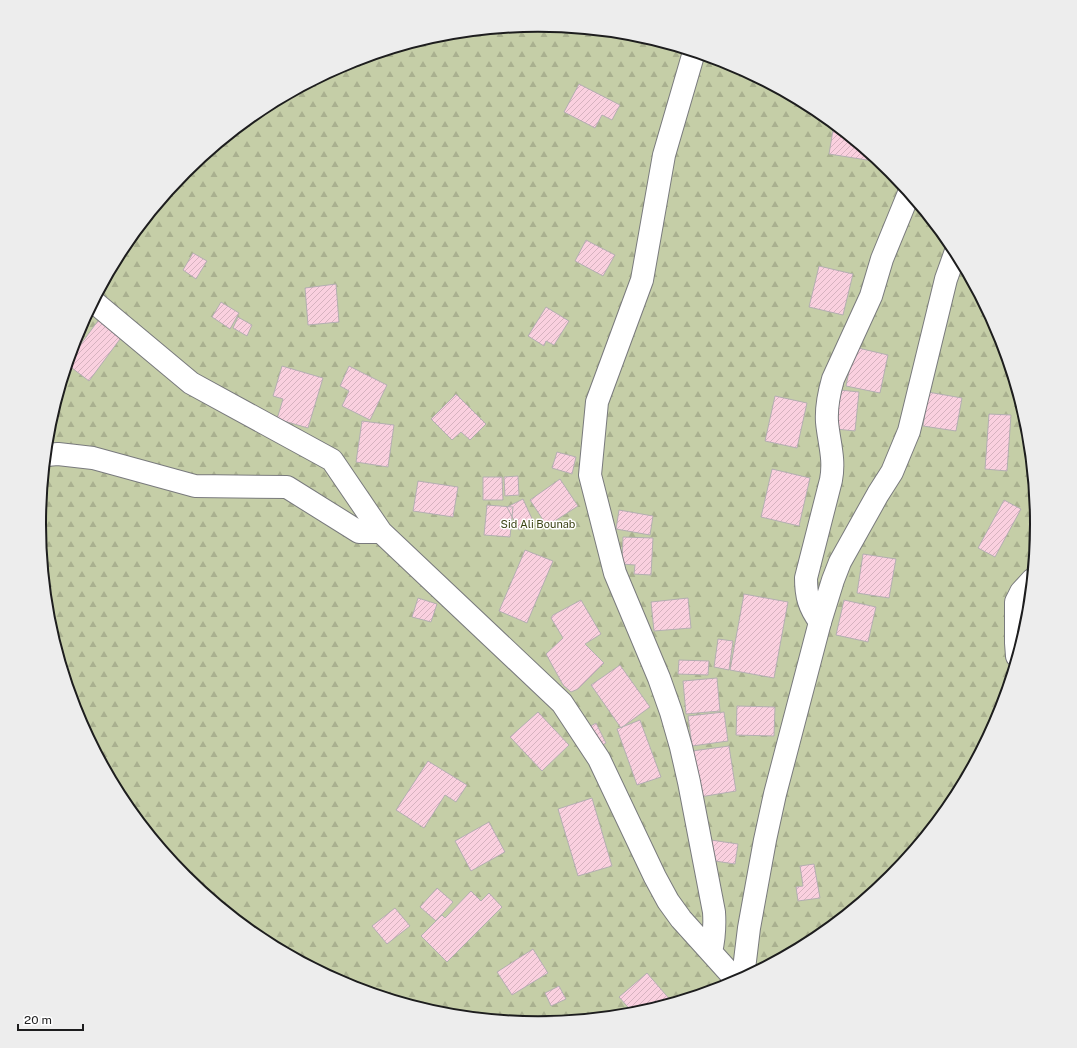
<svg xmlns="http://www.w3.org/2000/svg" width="1077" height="1048" viewBox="0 0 1077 1048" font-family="'Public Sans',sans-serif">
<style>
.forest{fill:url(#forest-firs)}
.building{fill:url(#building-hatch);stroke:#b3afb0}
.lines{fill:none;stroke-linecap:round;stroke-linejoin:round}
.street-casing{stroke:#797a7d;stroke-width:24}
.secondary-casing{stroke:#797a7d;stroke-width:24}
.street{stroke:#fff;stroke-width:22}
.secondary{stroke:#fff;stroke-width:22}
.labels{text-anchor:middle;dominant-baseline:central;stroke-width:3;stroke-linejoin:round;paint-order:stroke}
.park-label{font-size:11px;fill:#394112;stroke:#fff}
.rim{fill:none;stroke:#1d1d1e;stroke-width:2}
</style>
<defs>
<pattern id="forest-firs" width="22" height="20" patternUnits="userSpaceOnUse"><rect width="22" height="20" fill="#c5cea7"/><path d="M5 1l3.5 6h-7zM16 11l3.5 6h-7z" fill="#a9b08f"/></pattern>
<pattern id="building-hatch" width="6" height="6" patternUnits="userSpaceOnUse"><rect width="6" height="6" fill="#fad0df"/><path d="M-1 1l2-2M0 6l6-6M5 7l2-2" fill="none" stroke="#d6b2bf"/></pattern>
</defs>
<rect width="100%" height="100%" fill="#f1f2f6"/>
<path class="forest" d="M42 524a497 497 0 1 1 994 0a497 497 0 1 1-994 0Z"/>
<path class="building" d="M 579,84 L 620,105 L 612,120 L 602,115 L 595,128 L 564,112 Z
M 834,124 L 874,157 L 873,161 L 829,154 Z
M 586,240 L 615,255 L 603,276 L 575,261 Z
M 193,253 L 207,261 L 196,279 L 183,270 Z
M 819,266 L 853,274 L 843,315 L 809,307 Z
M 336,284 L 339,322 L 308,325 L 305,288 Z
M 221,302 L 239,313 L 230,329 L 212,317 Z
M 546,307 L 569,321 L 554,345 L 546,341 L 544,346 L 528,336 Z
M 238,317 L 252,325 L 247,336 L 233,328 Z
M 100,318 L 123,335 L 89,381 L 68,365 L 70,359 Z
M 854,347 L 888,355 L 880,393 L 846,386 Z
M 282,366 L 323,378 L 308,428 L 277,419 L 283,399 L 273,396 Z
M 349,366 L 387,385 L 370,420 L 342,406 L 349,391 L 340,386 Z
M 840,390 L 859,392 L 855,431 L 836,429 Z
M 928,392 L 962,398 L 956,431 L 923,426 Z
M 456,394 L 486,424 L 470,440 L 461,432 L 452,440 L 431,419 Z
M 775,396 L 807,403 L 797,448 L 765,441 Z
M 989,414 L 1011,415 L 1007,471 L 985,469 Z
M 362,421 L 394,425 L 388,467 L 356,462 Z
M 557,452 L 576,457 L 572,474 L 552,468 Z
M 772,469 L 810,478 L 799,526 L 761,517 Z
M 518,476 L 519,495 L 505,496 L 504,477 Z
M 483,477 L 502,477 L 503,500 L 483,500 Z
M 560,479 L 578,506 L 547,526 L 530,500 Z
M 418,481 L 458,487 L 453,517 L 413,511 Z
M 523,499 L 534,523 L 519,530 L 507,507 Z
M 1004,500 L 1021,509 L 995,557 L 978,548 Z
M 487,505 L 513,507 L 510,537 L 484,535 Z
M 619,510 L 653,516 L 650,535 L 616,529 Z
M 623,537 L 653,538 L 651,575 L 634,574 L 635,565 L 622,564 Z
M 525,550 L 553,561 L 527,623 L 499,611 Z
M 863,554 L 896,559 L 889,598 L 857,593 Z
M 744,594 L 788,602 L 774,678 L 730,670 Z
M 418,598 L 437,604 L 431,622 L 412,617 Z
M 688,598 L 691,628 L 654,631 L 651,602 Z
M 581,600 L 601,634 L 585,644 L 604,663 L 578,689 L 571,692 L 563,685 L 546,654 L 563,638 L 551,618 L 553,615 Z
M 844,600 L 876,607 L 868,642 L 836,635 Z
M 718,639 L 733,641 L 729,670 L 714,667 Z
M 679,660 L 709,661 L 708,675 L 678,674 Z
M 620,665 L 650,707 L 621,728 L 591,685 Z
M 717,678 L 720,711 L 686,714 L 683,681 Z
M 737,706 L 775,707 L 774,736 L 736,735 Z
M 538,712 L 569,745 L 542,771 L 510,737 Z
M 724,712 L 728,741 L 692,746 L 688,716 Z
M 640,720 L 661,777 L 637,785 L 617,729 Z
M 596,723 L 606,743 L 599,747 L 589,727 Z
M 729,746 L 736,791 L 700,797 L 692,751 Z
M 428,761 L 467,785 L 456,802 L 445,795 L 424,828 L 396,810 Z
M 592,798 L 612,866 L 578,876 L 558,809 Z
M 489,822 L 505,852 L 471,871 L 455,841 Z
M 711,840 L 738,844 L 735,864 L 708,860 Z
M 814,864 L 820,898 L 798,901 L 796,887 L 803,886 L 800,866 Z
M 437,888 L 453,902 L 436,921 L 420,907 Z
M 471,891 L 481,901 L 489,893 L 502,907 L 447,962 L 421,936 L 442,915 L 445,918 Z
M 395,908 L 410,926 L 387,944 L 372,926 Z
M 533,949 L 548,973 L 512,995 L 497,972 Z
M 647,973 L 672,1002 L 634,1014 L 619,997 Z
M 559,986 L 566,999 L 551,1006 L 545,993 Z"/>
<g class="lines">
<defs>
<path id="street" d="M 694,52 L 664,155 L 642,280 L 597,402 L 590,475 L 615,573 L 659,678 L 671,712 L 681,747 L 689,782 L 714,912 C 715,927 714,939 711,952
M 94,302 L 191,383 L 332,460 L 381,532 L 562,703 L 599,759 L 655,877 L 668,901 L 681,919 L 737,981
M 46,455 L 58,454 L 93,458 L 195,486 L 287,487 L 359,532 L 381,532
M 820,622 C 809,607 806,596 806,578 L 831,480 C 835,459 829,443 827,422 C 826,407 829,393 833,379 L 871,296 L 882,259 L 909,193
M 1017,656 L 1016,643 L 1016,602 L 1021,592 L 1032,580"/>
<path id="secondary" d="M 746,976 L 744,969 L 749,928 L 765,840 L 775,794 L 820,622 L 833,580 L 840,562 L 878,494 L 892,472 L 909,431 L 946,279 L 956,251"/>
</defs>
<use href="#street" class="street-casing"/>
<use href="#secondary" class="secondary-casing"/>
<use href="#street" class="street"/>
<use href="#secondary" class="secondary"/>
</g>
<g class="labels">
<g class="park-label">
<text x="538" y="524">Sid Ali Bounab</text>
</g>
</g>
<path d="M0 0H1077V1048H0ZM46 524a492 492 0 1 1 984 0a492 492 0 1 1-984 0Z" fill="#ededed" fill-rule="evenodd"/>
<path class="rim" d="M46 524a492 492 0 1 1 984 0a492 492 0 1 1-984 0Z"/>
<path d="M18 1024v6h65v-6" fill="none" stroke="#1d1d1e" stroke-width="2"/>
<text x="24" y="1024" font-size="12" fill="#1d1d1e" stroke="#ffffff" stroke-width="3" paint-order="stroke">20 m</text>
</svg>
